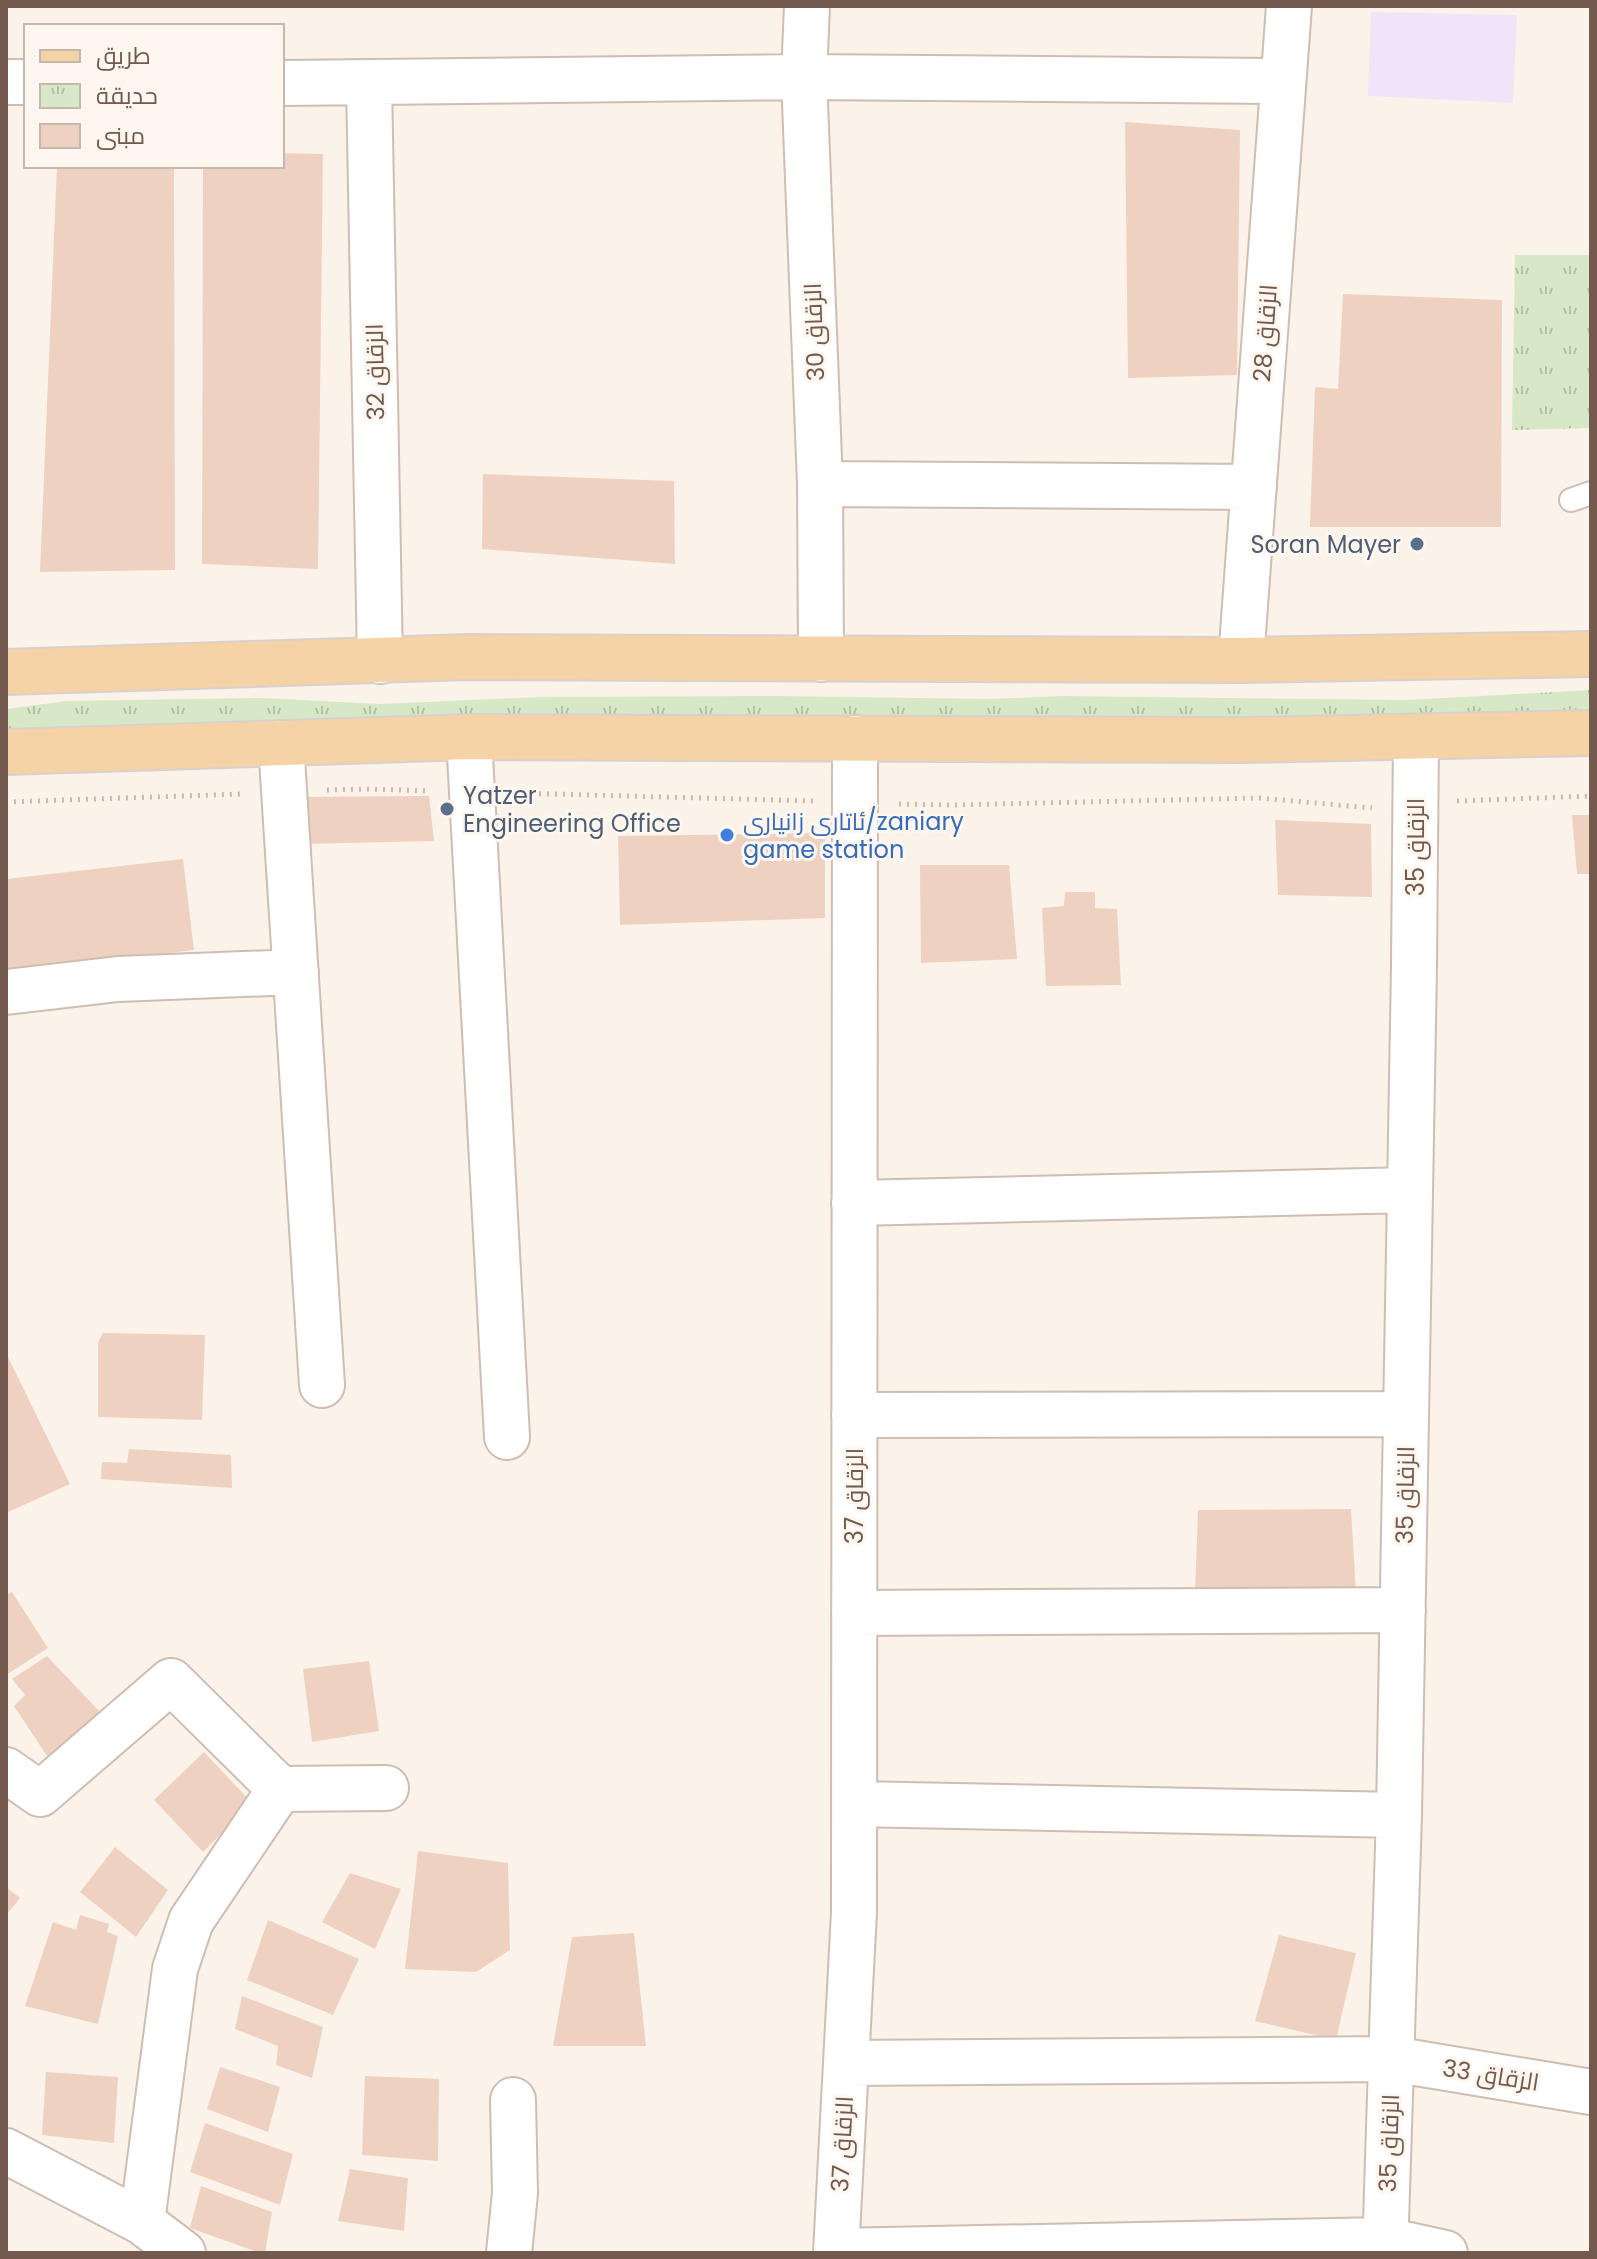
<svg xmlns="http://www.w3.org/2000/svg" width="1597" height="2259" viewBox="0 0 1597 2259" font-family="Poppins,Cairo,sans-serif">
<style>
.education{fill:#f0e5f8}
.park{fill:url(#park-tufts)}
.building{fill:#efd1c2}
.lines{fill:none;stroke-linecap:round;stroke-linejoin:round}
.service-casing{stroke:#cfbdb2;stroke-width:26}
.minor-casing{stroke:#cfbdb2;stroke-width:48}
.primary-casing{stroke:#d8d1cd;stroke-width:48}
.path{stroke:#d4b4a5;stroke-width:5;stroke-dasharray:2 6;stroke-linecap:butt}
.service{stroke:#fff;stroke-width:22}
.minor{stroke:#fff;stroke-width:44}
.primary{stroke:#f5d3a6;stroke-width:44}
.service-dot{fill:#5c6f8a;stroke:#fef7ef;stroke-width:3}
.shop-dot{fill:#3f7fe0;stroke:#fef7ef;stroke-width:3}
.labels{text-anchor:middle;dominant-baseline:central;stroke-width:6;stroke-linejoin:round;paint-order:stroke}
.street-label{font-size:24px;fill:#74594e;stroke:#fef7ef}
.service-label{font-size:24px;fill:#4e5e75;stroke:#fef7ef;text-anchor:end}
.shop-label{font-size:24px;fill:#366cbe;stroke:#fef7ef;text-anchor:start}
</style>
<defs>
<pattern id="park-tufts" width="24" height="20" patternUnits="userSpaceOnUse" patternTransform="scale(2)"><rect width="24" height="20" fill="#d7e8c7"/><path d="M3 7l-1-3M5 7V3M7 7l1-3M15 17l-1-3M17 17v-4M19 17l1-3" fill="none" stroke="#b3bfa4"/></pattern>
</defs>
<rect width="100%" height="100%" fill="#fbf3e9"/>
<path class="education" d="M 1371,12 L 1517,15 L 1513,103 L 1368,96 Z"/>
<path class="park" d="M 1515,255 L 1591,255 L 1591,428 L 1512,430 Z
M 1591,690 L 1591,712 L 1404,719 L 1309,716 L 1057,723 L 776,716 L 678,720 L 65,727 L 6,731 L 6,709 L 67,701 L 264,698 L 380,704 L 540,697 L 776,696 L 990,699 L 1062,696 L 1407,700 Z"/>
<path class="building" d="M 1125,122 L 1240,130 L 1237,375 L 1128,378 Z
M 282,153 L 323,154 L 318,569 L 202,564 L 203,166 L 282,166 Z
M 57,166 L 174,166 L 175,570 L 40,572 Z
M 1343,294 L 1502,300 L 1501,527 L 1310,527 L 1315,387 L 1338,389 Z
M 483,474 L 674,481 L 675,564 L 482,549 Z
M 429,796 L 434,841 L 301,844 L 298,797 Z
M 1572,815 L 1591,815 L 1591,874 L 1577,874 Z
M 1275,820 L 1371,824 L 1372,897 L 1278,895 Z
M 825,833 L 825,918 L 620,925 L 618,836 Z
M 183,859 L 194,950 L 6,973 L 6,879 Z
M 920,865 L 1009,865 L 1017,959 L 921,963 Z
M 1065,892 L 1095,892 L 1095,908 L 1117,909 L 1121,985 L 1046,986 L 1042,908 L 1064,906 Z
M 103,1333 L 205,1335 L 202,1420 L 98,1417 L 98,1342 Z
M 6,1353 L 70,1484 L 6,1513 Z
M 129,1449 L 231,1455 L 232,1488 L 101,1479 L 102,1462 L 127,1463 Z
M 1351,1509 L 1356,1593 L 1195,1594 L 1198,1510 Z
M 12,1592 L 48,1648 L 6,1675 L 6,1595 Z
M 47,1656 L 101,1713 L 47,1756 L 14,1706 L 25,1695 L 12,1679 Z
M 369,1661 L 379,1731 L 312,1742 L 303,1669 Z
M 204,1752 L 252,1803 L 203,1852 L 154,1800 Z
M 115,1847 L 168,1890 L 136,1937 L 80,1892 Z
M 418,1851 L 508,1863 L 510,1950 L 476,1972 L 405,1969 Z
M 350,1873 L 401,1889 L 375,1949 L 322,1922 Z
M 6,1887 L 20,1898 L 6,1915 Z
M 80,1915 L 109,1924 L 107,1932 L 118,1936 L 98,2024 L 25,2006 L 53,1922 L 76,1930 Z
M 268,1920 L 359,1959 L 333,2015 L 247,1980 Z
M 634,1933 L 646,2046 L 553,2046 L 572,1937 Z
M 1279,1935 L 1356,1953 L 1336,2040 L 1255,2021 Z
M 242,1996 L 323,2027 L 312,2078 L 276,2065 L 278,2046 L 235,2029 Z
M 220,2067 L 280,2087 L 268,2132 L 207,2109 Z
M 46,2072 L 118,2077 L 114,2143 L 42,2135 Z
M 365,2076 L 439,2079 L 438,2161 L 362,2155 Z
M 205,2123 L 293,2154 L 280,2205 L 190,2172 Z
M 350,2169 L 408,2178 L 404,2231 L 338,2221 Z
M 201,2186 L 272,2212 L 265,2253 L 260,2253 L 190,2228 Z"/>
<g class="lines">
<defs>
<path id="service" d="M 1571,500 L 1591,493"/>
<path id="minor" d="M 807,6 L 804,77 L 820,484 L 821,659
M 6,82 L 26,82
M 282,83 L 804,77 L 1283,81
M 369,83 L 380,661
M 820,484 L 1254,487
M 1241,660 L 1289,6
M 469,737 L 507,1437
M 281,743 L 322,1385
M 6,992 L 118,979 L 296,972
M 854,1203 L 1410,1190
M 854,1415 L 1406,1414
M 854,1613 L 1403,1610
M 6,1770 L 40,1794 L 171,1681 L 280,1789 L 191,1921 L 175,1969 L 142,2222
M 280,1789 L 386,1788
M 854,1804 L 1399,1815
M 846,2063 L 1392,2059 L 1591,2092
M 6,2151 L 142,2222 L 183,2253
M 836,2251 L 1386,2240 L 1445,2253
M 509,2253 L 515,2193 L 513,2100
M 836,2253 L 854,1912 L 855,738
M 1385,2253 L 1399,1815 L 1414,966 L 1416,737"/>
<path id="primary" d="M 6,672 L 468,657 L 1241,660 L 1591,654
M 6,752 L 469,737 L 1241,740 L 1591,733"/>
</defs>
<use href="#service" class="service-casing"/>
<use href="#minor" class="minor-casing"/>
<use href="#primary" class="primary-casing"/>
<path class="path" d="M 327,790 L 366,789 L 429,791
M 515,793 L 813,801
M 1457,801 L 1591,796
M 6,802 L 241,794
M 899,804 L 952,805 L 1259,798 L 1372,808"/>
<use href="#service" class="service"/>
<use href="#minor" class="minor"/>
<use href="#primary" class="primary"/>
</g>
<g class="service-dot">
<circle cx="1417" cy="544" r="8"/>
<circle cx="447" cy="809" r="8"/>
</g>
<circle class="shop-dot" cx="727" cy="835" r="8"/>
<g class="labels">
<g class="street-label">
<text transform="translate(814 332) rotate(-92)">الزقاق 30</text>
<text transform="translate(1265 333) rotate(-86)">الزقاق 28</text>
<text transform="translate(375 372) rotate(-91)">الزقاق 32</text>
<text transform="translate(1415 847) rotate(-90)">الزقاق 35</text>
<text transform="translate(1405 1495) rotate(-89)">الزقاق 35</text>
<text transform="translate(854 1496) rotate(-90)">الزقاق 37</text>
<text transform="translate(1491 2075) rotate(9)">الزقاق 33</text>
<text transform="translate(1389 2143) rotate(-88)">الزقاق 35</text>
<text transform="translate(842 2144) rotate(-87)">الزقاق 37</text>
</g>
<g class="service-label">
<text x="1401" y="544">Soran Mayer</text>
<text x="463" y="795" text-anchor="start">Yatzer<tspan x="463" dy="28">Engineering Office</tspan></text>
</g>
<g class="shop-label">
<text x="743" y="821">ئاتاری زانیاری/zaniary<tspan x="743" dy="28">game station</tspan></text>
</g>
</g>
<rect width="1597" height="2259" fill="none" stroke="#74594e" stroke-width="16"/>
<rect x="24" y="24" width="260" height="144" fill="#fef7ef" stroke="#c7b8af" stroke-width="2"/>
<rect x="40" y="50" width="40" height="12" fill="#f5d3a6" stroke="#c7b8af" stroke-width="2"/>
<text x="96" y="64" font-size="24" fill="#74594e">طريق</text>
<rect x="40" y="84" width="40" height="24" fill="url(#park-tufts)" stroke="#c7b8af" stroke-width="2"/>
<text x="96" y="104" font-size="24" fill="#74594e">حديقة</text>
<rect x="40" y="124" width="40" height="24" fill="#efd1c2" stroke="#c7b8af" stroke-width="2"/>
<text x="96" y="144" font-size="24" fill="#74594e">مبنى</text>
</svg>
